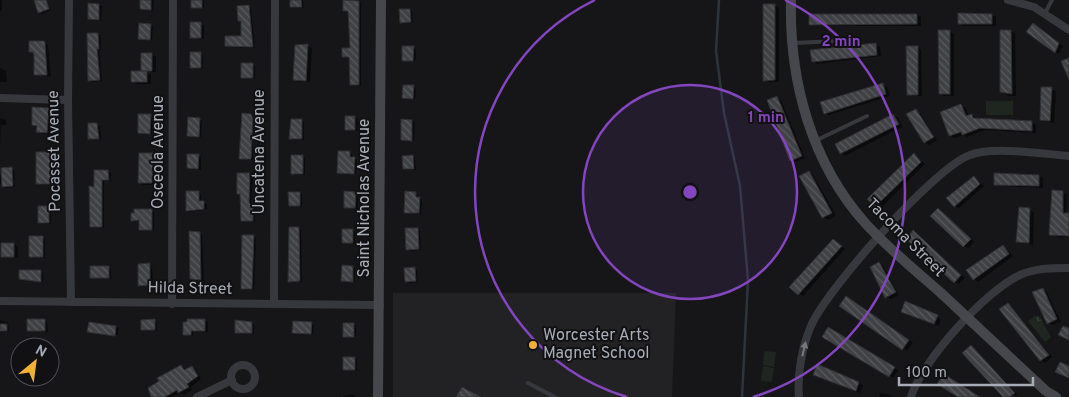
<svg xmlns="http://www.w3.org/2000/svg" width="1069" height="397" viewBox="0 0 1069 397" font-family="Overpass,sans-serif">
<style>
.built{fill:#222225}
.grass{fill:#1e261f}
.park{fill:url(#park-tufts)}
.shadow{fill:#0007}
.lines{fill:none;stroke-linecap:round;stroke-linejoin:round}
.stream{stroke:#2c353c;stroke-width:2.5}
.building{fill:url(#building-back-hatch);stroke:#303034}
.lane{stroke:#37383d;stroke-width:4}
.street{stroke:#37383d;stroke-width:8}
.secondary{stroke:#45474d;stroke-width:10}
.oneway{fill:#757881}
.ring{fill:none;stroke:#8446be;stroke-width:2.5}
.poi-dot{fill:#f2b134;stroke:#111113;stroke-width:2}
.labels{text-anchor:middle;dominant-baseline:central;stroke-width:4;stroke-linejoin:round;paint-order:stroke}
.street-label{font-size:16px;fill:#a8adb8;stroke:#111113}
.poi-label{font-size:16px;fill:#a8adb8;stroke:#111113;text-anchor:start}
.centre{fill:#8446be;stroke:#111113;stroke-width:2.5}
.ring-label{font-size:15px;text-anchor:middle;font-weight:bold;fill:#8446be;stroke:#111113;stroke-width:4;stroke-linejoin:round;paint-order:stroke}
</style>
<defs>
<pattern id="park-tufts" width="24" height="20" patternUnits="userSpaceOnUse" patternTransform="scale(1.25)"><rect width="24" height="20" fill="#1e261f"/><path d="M3 7l-1-3M5 7V3M7 7l1-3M15 17l-1-3M17 17v-4M19 17l1-3" fill="none" stroke="#3c433d"/></pattern>
<pattern id="building-back-hatch" width="6" height="6" patternUnits="userSpaceOnUse" patternTransform="scale(1.25)"><rect width="6" height="6" fill="#404145"/><path d="M-1 5l2 2M0 0l6 6M5-1l2 2" fill="none" stroke="#595a5e"/></pattern>
</defs>
<rect width="100%" height="100%" fill="#161618"/>
<path class="built" d="M 393,293 L 676,293 L 672,397 L 393,397 Z"/>
<path class="grass" d="M 986,101 L 1013,101 L 1013,115 L 986,115 Z
M 764,351 L 776,352 L 774,367 L 763,365 Z
M 763,366 L 774,368 L 772,382 L 761,381 Z"/>
<path class="park" d="M 1035,316 L 1039,316 L 1051,337 L 1045,342 L 1028,321 Z"/>
<path class="shadow" d="M 0,0 L 2,0 L 2,11 L 0,11 Z
M 141,0 L 154,0 L 153,11 L 141,9 Z
M 192,0 L 204,0 L 204,8 L 192,7 Z
M 291,0 L 303,0 L 304,8 L 291,6 Z
M 359,2 L 361,3 L 361,86 L 353,86 L 351,84 L 350,58 L 343,56 L 351,49 L 350,12 L 344,10 Z
M 46,3 L 51,10 L 42,14 L 39,12 Z
M 99,5 L 102,6 L 101,21 L 92,20 L 89,19 Z
M 774,5 L 779,8 L 779,82 L 769,82 L 764,80 Z
M 249,6 L 251,8 L 255,48 L 229,47 L 227,45 L 242,37 L 242,22 L 239,20 Z
M 409,10 L 412,11 L 413,23 L 404,23 L 401,22 Z
M 917,15 L 921,17 L 921,26 L 815,26 L 810,24 Z
M 992,15 L 996,17 L 996,26 L 963,26 L 959,23 Z
M 191,24 L 204,25 L 204,39 L 191,37 Z
M 150,25 L 153,26 L 152,40 L 140,38 Z
M 1038,27 L 1063,46 L 1059,54 L 1055,52 Z
M 949,31 L 954,34 L 954,96 L 944,96 L 940,94 Z
M 1010,31 L 1015,33 L 1016,96 L 1008,96 L 1001,91 Z
M 98,34 L 101,36 L 101,50 L 99,50 L 102,81 L 92,82 L 89,80 Z
M 44,42 L 48,45 L 51,77 L 35,74 L 35,53 L 31,51 Z
M 876,44 L 880,47 L 881,56 L 817,64 L 813,61 Z
M 308,46 L 312,48 L 310,82 L 298,82 L 294,79 Z
M 917,47 L 921,50 L 922,96 L 913,96 L 908,94 Z
M 413,48 L 416,49 L 416,61 L 404,60 Z
M 201,53 L 203,55 L 203,69 L 194,69 L 192,67 Z
M 152,55 L 156,57 L 156,72 L 147,72 L 151,75 L 151,84 L 137,84 L 133,82 L 146,72 Z
M 253,64 L 255,66 L 255,79 L 243,77 Z
M 0,68 L 6,71 L 7,82 L 0,82 Z
M 882,85 L 887,87 L 890,96 L 829,115 L 825,113 Z
M 413,86 L 416,88 L 415,99 L 404,98 Z
M 1043,88 L 1056,91 L 1054,123 L 1041,120 Z
M 777,97 L 781,100 L 805,158 L 796,162 L 791,160 Z
M 961,106 L 966,108 L 969,116 L 972,115 L 977,119 L 1032,122 L 1036,125 L 1036,133 L 985,130 L 967,137 L 964,135 L 954,138 L 950,136 Z
M 49,109 L 53,112 L 51,135 L 42,134 L 33,124 Z
M 916,110 L 920,113 L 937,140 L 929,145 L 925,142 L 908,115 Z
M 243,115 L 253,116 L 253,160 L 240,158 Z
M 893,115 L 898,118 L 902,127 L 845,156 L 841,153 Z
M 150,116 L 153,117 L 152,134 L 142,134 L 139,133 Z
M 355,117 L 358,119 L 357,131 L 346,129 Z
M 0,118 L 6,120 L 6,125 L 1,125 L 1,146 Z
M 199,119 L 202,121 L 201,137 L 191,137 L 188,135 Z
M 302,120 L 304,122 L 304,140 L 293,140 L 290,138 Z
M 402,121 L 415,122 L 414,141 L 402,140 Z
M 97,125 L 100,126 L 101,139 L 92,140 L 89,138 Z
M 51,153 L 55,155 L 55,185 L 42,185 L 38,183 Z
M 350,153 L 352,154 L 352,158 L 357,160 L 356,174 L 341,173 L 338,172 Z
M 152,155 L 157,157 L 156,185 L 143,185 L 139,182 Z
M 914,155 L 925,164 L 880,209 L 876,206 Z
M 198,156 L 201,157 L 201,170 L 188,168 Z
M 302,157 L 305,158 L 305,175 L 295,175 L 292,173 Z
M 412,157 L 415,158 L 416,170 L 407,170 L 404,169 Z
M 12,169 L 14,170 L 15,187 L 6,188 L 0,184 L 0,176 Z
M 108,171 L 111,173 L 111,181 L 104,181 L 104,228 L 94,228 L 92,226 L 95,188 Z
M 809,172 L 813,175 L 836,215 L 828,220 L 823,217 L 800,177 Z
M 238,174 L 253,176 L 251,205 L 255,208 L 255,222 L 242,220 L 240,195 L 238,193 Z
M 996,174 L 1039,176 L 1043,178 L 1043,188 L 1000,186 L 995,184 Z
M 974,178 L 984,186 L 959,208 L 954,206 Z
M 1062,192 L 1067,194 L 1065,238 L 1050,235 Z
M 198,193 L 201,194 L 201,202 L 207,204 L 207,209 L 190,212 L 188,211 Z
M 299,193 L 302,194 L 302,207 L 290,206 Z
M 356,193 L 358,195 L 358,209 L 345,207 Z
M 416,193 L 422,200 L 421,214 L 408,213 L 405,212 Z
M 49,207 L 51,208 L 51,224 L 41,224 L 39,222 Z
M 1029,210 L 1034,212 L 1033,245 L 1018,241 Z
M 151,211 L 154,212 L 154,230 L 143,230 L 140,229 L 140,221 L 132,220 Z
M 942,212 L 974,242 L 968,249 L 932,216 Z
M 299,228 L 301,230 L 302,282 L 292,282 L 290,281 Z
M 417,229 L 420,231 L 421,250 L 410,251 L 407,249 Z
M 353,230 L 355,232 L 355,244 L 344,242 Z
M 200,233 L 202,234 L 204,281 L 191,279 Z
M 917,234 L 965,278 L 959,284 L 955,282 Z
M 253,237 L 256,238 L 254,290 L 245,290 L 242,288 Z
M 43,238 L 45,239 L 45,258 L 30,256 Z
M 837,243 L 845,249 L 803,296 L 799,294 Z
M 14,244 L 18,247 L 18,258 L 3,256 Z
M 1003,246 L 1013,256 L 978,282 L 974,279 Z
M 879,264 L 883,266 L 899,295 L 891,299 L 886,297 Z
M 150,265 L 152,266 L 153,286 L 142,286 L 139,285 Z
M 109,267 L 111,269 L 111,278 L 91,277 Z
M 353,267 L 355,268 L 355,282 L 343,281 Z
M 414,268 L 417,270 L 418,282 L 409,283 L 406,281 Z
M 41,272 L 43,273 L 43,282 L 23,279 Z
M 1042,289 L 1047,292 L 1061,322 L 1052,325 L 1048,323 Z
M 850,300 L 913,343 L 907,351 L 840,306 Z
M 1008,304 L 1052,357 L 1045,363 L 1041,360 Z
M 902,312 L 937,317 L 941,319 L 939,326 Z
M 0,320 L 8,322 L 9,332 L 0,332 Z
M 45,321 L 47,322 L 48,332 L 28,330 Z
M 154,321 L 157,322 L 157,331 L 142,330 Z
M 189,321 L 205,321 L 208,322 L 208,332 L 193,332 L 193,336 L 185,334 Z
M 90,323 L 116,327 L 119,328 L 118,335 L 90,331 Z
M 251,323 L 254,324 L 254,334 L 236,332 Z
M 311,323 L 314,324 L 313,334 L 293,332 Z
M 354,324 L 356,326 L 356,337 L 344,336 Z
M 829,329 L 898,370 L 893,378 L 824,337 Z
M 971,346 L 975,349 L 1018,395 L 1005,397 Z
M 355,358 L 357,359 L 357,371 L 344,370 Z
M 181,366 L 187,370 L 192,367 L 196,370 L 201,379 L 191,387 L 192,390 L 184,395 L 180,393 L 171,397 L 149,397 Z
M 818,377 L 859,383 L 863,385 L 860,393 Z
M 880,393 L 888,394 L 893,397 L 879,397 Z
M 354,394 L 356,397 L 343,397 L 343,396 Z"/>
<g class="lines">
<path class="stream" d="M 719,0 L 716,51 L 724,113 L 740,186 L 748,280 L 742,397"/>
</g>
<path class="building" d="M 34,0 L 46,0 L 49,9 L 38,13 Z
M 140,0 L 151,0 L 151,10 L 140,9 Z
M 191,0 L 202,0 L 202,8 L 191,8 Z
M 290,0 L 301,0 L 302,7 L 290,7 Z
M 343,0 L 359,1 L 359,85 L 350,85 L 349,57 L 342,57 L 342,48 L 350,48 L 348,11 L 343,11 Z
M 88,3 L 99,4 L 99,20 L 88,19 Z
M 763,4 L 775,4 L 775,80 L 763,81 Z
M 249,5 L 253,47 L 225,46 L 225,36 L 241,36 L 241,21 L 238,21 L 237,6 Z
M 399,9 L 410,9 L 411,22 L 400,23 Z
M 958,13 L 992,14 L 992,24 L 958,24 Z
M 809,14 L 917,14 L 917,24 L 809,25 Z
M 190,22 L 201,22 L 201,38 L 190,38 Z
M 139,23 L 151,24 L 150,40 L 138,39 Z
M 1033,23 L 1059,43 L 1055,53 L 1026,32 Z
M 938,30 L 950,30 L 950,94 L 939,94 Z
M 1000,30 L 1011,30 L 1012,94 L 1000,92 Z
M 87,33 L 98,33 L 99,49 L 97,49 L 100,80 L 88,81 Z
M 29,41 L 44,41 L 45,43 L 47,75 L 34,75 L 34,55 L 33,52 L 29,52 Z
M 876,43 L 877,55 L 812,62 L 810,50 Z
M 308,44 L 306,81 L 293,80 L 295,45 Z
M 402,46 L 414,46 L 413,61 L 402,61 Z
M 906,46 L 918,46 L 918,95 L 907,95 Z
M 190,52 L 201,52 L 201,68 L 190,68 Z
M 141,53 L 152,53 L 152,71 L 141,71 Z
M 1069,58 L 1069,80 L 1061,61 Z
M 241,63 L 253,63 L 253,78 L 241,78 Z
M 131,71 L 147,71 L 147,82 L 131,82 Z
M 883,83 L 886,94 L 824,114 L 820,102 Z
M 403,85 L 414,85 L 413,99 L 402,98 Z
M 1041,87 L 1052,87 L 1050,121 L 1040,120 Z
M 777,96 L 802,156 L 790,161 L 767,100 Z
M 961,104 L 966,116 L 972,114 L 973,118 L 1032,121 L 1032,131 L 980,128 L 962,135 L 961,132 L 949,136 L 940,112 Z
M 32,107 L 49,108 L 47,133 L 36,132 L 37,126 L 32,125 Z
M 916,109 L 934,137 L 924,143 L 906,114 Z
M 242,113 L 251,114 L 253,119 L 251,159 L 239,159 Z
M 138,114 L 151,114 L 150,134 L 138,133 Z
M 893,114 L 899,124 L 840,154 L 835,144 Z
M 345,116 L 355,116 L 355,130 L 345,130 Z
M 188,117 L 200,118 L 199,137 L 187,136 Z
M 291,119 L 302,119 L 302,139 L 289,139 Z
M 401,119 L 412,120 L 412,141 L 401,140 Z
M 88,123 L 97,123 L 99,139 L 88,139 Z
M 338,151 L 350,151 L 350,157 L 355,157 L 354,174 L 337,173 Z
M 36,152 L 51,152 L 51,184 L 36,184 Z
M 139,153 L 153,153 L 152,183 L 138,183 Z
M 914,153 L 921,162 L 875,207 L 867,199 Z
M 187,154 L 199,154 L 198,169 L 187,168 Z
M 291,155 L 303,155 L 303,174 L 291,174 Z
M 413,155 L 414,169 L 403,169 L 402,156 Z
M 12,167 L 13,186 L 2,187 L 1,168 Z
M 94,170 L 108,170 L 109,180 L 102,180 L 102,227 L 90,227 L 89,186 L 94,187 Z
M 809,171 L 832,213 L 822,218 L 799,176 Z
M 237,173 L 250,173 L 249,203 L 253,206 L 253,221 L 241,221 L 240,194 L 237,194 Z
M 994,173 L 1039,175 L 1039,186 L 994,185 Z
M 974,176 L 980,184 L 954,207 L 946,198 Z
M 1052,190 L 1063,191 L 1063,213 L 1069,213 L 1069,236 L 1049,235 Z
M 186,191 L 199,191 L 199,201 L 204,201 L 204,209 L 186,211 Z
M 344,191 L 356,192 L 355,208 L 344,208 Z
M 405,191 L 416,192 L 416,197 L 420,197 L 419,213 L 404,213 Z
M 288,192 L 300,192 L 300,206 L 289,206 Z
M 38,206 L 49,206 L 49,223 L 38,223 Z
M 1019,207 L 1030,208 L 1029,243 L 1016,242 Z
M 938,208 L 971,239 L 963,247 L 930,216 Z
M 134,209 L 152,209 L 152,230 L 139,230 L 139,220 L 131,221 L 131,213 L 134,213 Z
M 289,227 L 299,227 L 300,281 L 288,282 Z
M 405,228 L 418,228 L 419,249 L 406,250 Z
M 342,229 L 353,229 L 353,243 L 342,243 Z
M 913,230 L 961,275 L 954,283 L 906,239 Z
M 189,231 L 200,232 L 201,280 L 190,279 Z
M 242,235 L 254,235 L 252,289 L 241,289 Z
M 29,236 L 43,236 L 43,257 L 29,257 Z
M 833,239 L 842,246 L 798,295 L 789,287 Z
M 1,243 L 14,243 L 14,257 L 1,257 Z
M 1003,245 L 1009,254 L 973,280 L 966,270 Z
M 879,262 L 896,292 L 885,298 L 870,267 Z
M 150,263 L 150,285 L 138,286 L 138,264 Z
M 342,265 L 353,266 L 353,282 L 341,281 Z
M 90,266 L 109,266 L 109,278 L 90,278 Z
M 415,267 L 416,281 L 405,282 L 404,268 Z
M 19,270 L 41,270 L 41,282 L 19,279 Z
M 1043,288 L 1057,319 L 1047,324 L 1032,292 Z
M 846,296 L 909,340 L 902,350 L 839,306 Z
M 905,301 L 938,315 L 934,324 L 901,312 Z
M 1008,303 L 1049,355 L 1040,361 L 999,309 Z
M 27,319 L 45,319 L 45,331 L 27,331 Z
M 155,319 L 155,330 L 141,330 L 141,320 Z
M 187,319 L 205,319 L 205,331 L 191,331 L 191,335 L 183,335 L 183,322 L 187,322 Z
M 235,320 L 252,322 L 252,333 L 235,333 Z
M 293,321 L 312,322 L 311,334 L 292,333 Z
M 89,322 L 116,326 L 115,336 L 87,332 Z
M 343,323 L 354,323 L 354,337 L 343,337 Z
M 0,324 L 7,324 L 7,331 L 0,331 Z
M 1063,326 L 1069,328 L 1069,340 L 1058,335 Z
M 828,327 L 895,367 L 889,377 L 822,337 Z
M 971,345 L 1015,393 L 1010,397 L 1003,397 L 962,353 Z
M 343,357 L 355,357 L 355,370 L 343,370 Z
M 1060,362 L 1069,366 L 1069,378 L 1055,372 Z
M 817,364 L 859,382 L 856,391 L 813,375 Z
M 181,365 L 184,370 L 192,366 L 198,376 L 187,384 L 189,387 L 178,393 L 177,390 L 165,397 L 151,397 L 148,388 L 159,381 L 157,378 Z
M 944,374 L 980,397 L 958,397 L 937,384 Z
M 462,387 L 481,397 L 456,397 Z"/>
<g class="lines">
<path class="lane" d="M 1045,13 L 1052,0
M 794,43 L 838,41
M 817,140 L 867,116
M 528,383 L 555,397"/>
<path class="street" d="M 69,0 L 68,100 L 71,302
M 1008,0 L 1034,7 L 1069,30
M 0,98 L 68,100
M 0,301 L 380,305
M 274,303 L 275,0
M 172,304 L 173,0
M231 377a12 12 0 1 1 24 0a12 12 0 1 1-24 0Z
M 197,397 L 232,380
M 799,397 C 797,374 802,347 811,326 C 826,290 935,167 970,155 C 993,146 1044,154 1069,156
M 911,397 C 922,361 985,291 1020,275 C 1035,268 1052,268 1069,268"/>
<path class="secondary" d="M 791,0 C 789,80 811,163 866,224 C 889,249 916,271 941,293 C 976,326 1011,358 1046,391 L 1056,397
M 378,397 L 381,0"/>
</g>
<defs><path id="oneway-solid" d="M-6-.8H1V-3.2L6.5 0L1 3.2V.8H-6Z" transform="scale(1.25)"/></defs>
<use class="oneway" href="#oneway-solid" transform="translate(804 349) rotate(-77)"/>
<circle cx="690" cy="192" r="107" fill="#8446be" fill-opacity=".12"/>
<g class="ring">
<circle cx="690" cy="192" r="107"/>
<path d="M627 397A214 214 0 0 1 595 0M785 0A214 214 0 0 1 753 397"/>
</g>
<circle class="poi-dot" cx="533" cy="345" r="5"/>
<g class="labels">
<g class="street-label">
<text transform="translate(55 151) rotate(-91)">Pocasset Avenue</text>
<text transform="translate(159 152) rotate(-90)">Osceola Avenue</text>
<text transform="translate(260 152) rotate(-90)">Uncatena Avenue</text>
<text transform="translate(365 198) rotate(-90)">Saint Nicholas Avenue</text>
<text transform="translate(905 238) rotate(45)">Tacoma Street</text>
<text transform="translate(190 289) rotate(1)">Hilda Street</text>
</g>
<g class="poi-label">
<text x="543" y="336">Worcester Arts<tspan x="543" dy="18">Magnet School</tspan></text>
</g>
</g>
<circle cx="690" cy="192" r="8" class="centre"/>
<g class="ring-label">
<text x="841" y="46">2 min</text>
<text x="766" y="122">1 min</text>
</g>
<g transform="translate(35 362) rotate(29)"><circle r="24" fill="#111113" stroke="#4d4f55"/>
<path d="M0-4L9 19L0 12L-9 19Z" fill="#f2b134"/>
<text y="-8" font-size="14" font-weight="bold" text-anchor="middle" fill="#a8adb8">N</text>
</g>
<path d="M899 377v8h134v-8" fill="none" stroke="#a8adb8" stroke-width="2.5"/>
<text x="906" y="377" font-size="15" fill="#a8adb8" stroke="#111113" stroke-width="4" paint-order="stroke">100 m</text>
</svg>
